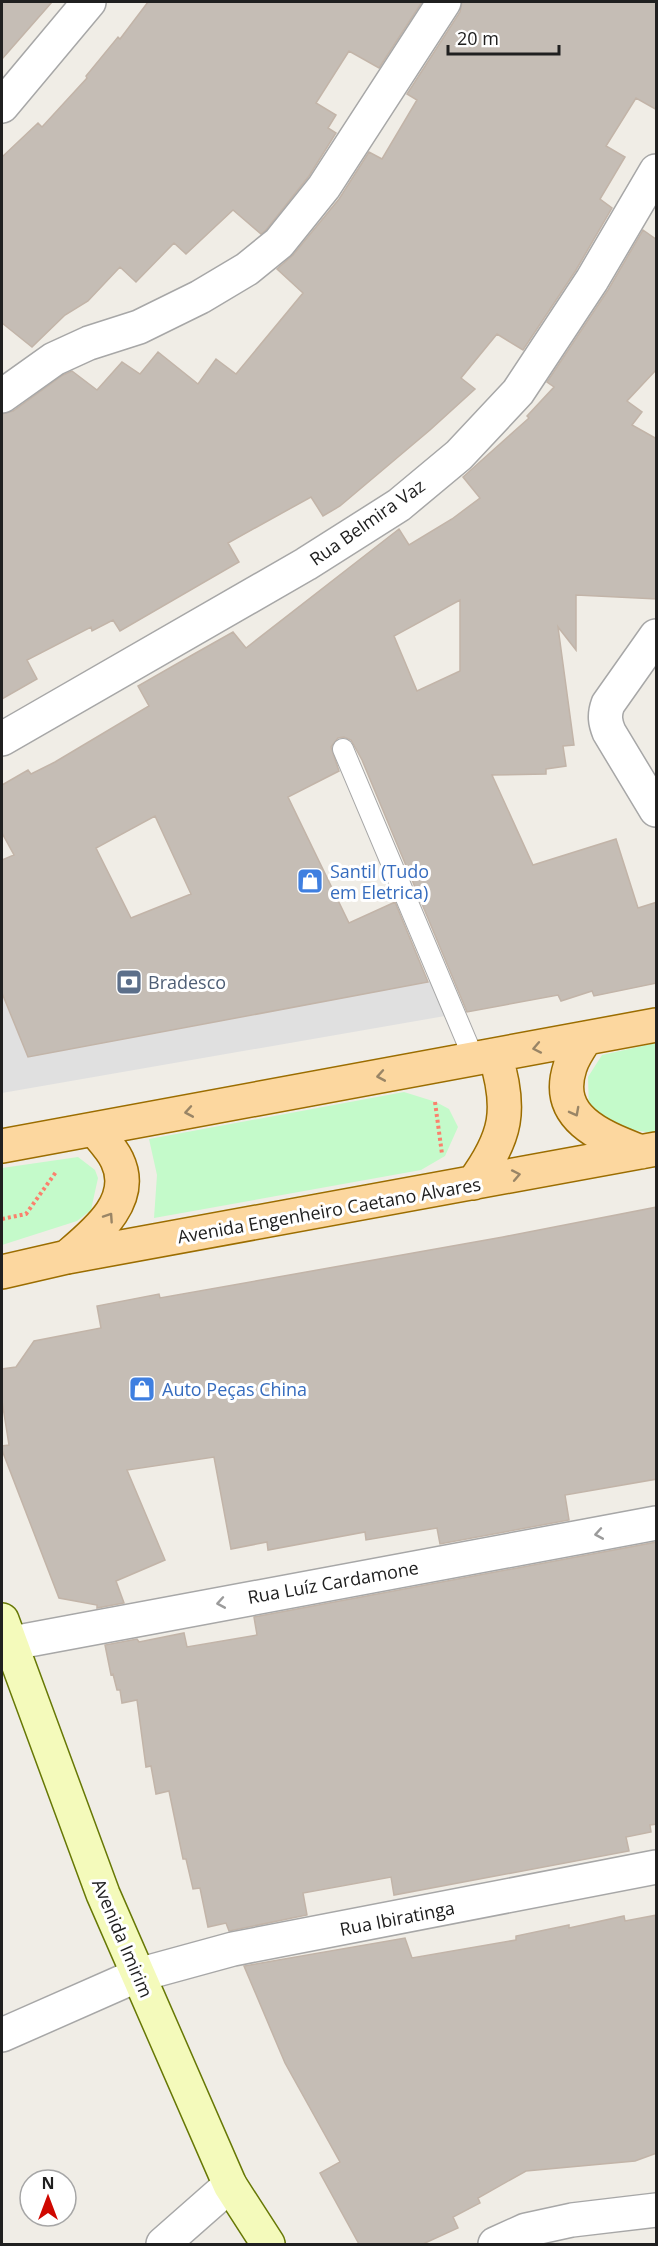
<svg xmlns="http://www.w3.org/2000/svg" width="658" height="2246" viewBox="0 0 658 2246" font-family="'Open Sans',sans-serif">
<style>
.park{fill:#c4faca}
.parking{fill:#e0e0e0}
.building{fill:#c5bdb5;stroke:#c2b4a8;stroke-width:1.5;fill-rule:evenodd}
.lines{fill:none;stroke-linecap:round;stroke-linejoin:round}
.service-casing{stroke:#a7a7a7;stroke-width:22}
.minor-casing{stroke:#a7a7a7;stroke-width:36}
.secondary-casing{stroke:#677805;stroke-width:36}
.primary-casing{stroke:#9b6d00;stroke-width:36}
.path{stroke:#fa816d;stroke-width:4;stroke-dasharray:3 3;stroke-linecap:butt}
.service{stroke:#fff;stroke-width:20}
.minor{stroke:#fff;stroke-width:33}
.secondary{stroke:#f4fabb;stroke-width:33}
.primary{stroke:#fcd79f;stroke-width:33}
.oneway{stroke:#998566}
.oneway2{stroke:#9b9b9b}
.labels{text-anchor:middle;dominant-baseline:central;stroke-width:6;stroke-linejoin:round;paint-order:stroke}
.street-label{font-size:18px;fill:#202020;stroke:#fff}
.shop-label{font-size:18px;fill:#366cbe;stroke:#fff;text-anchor:start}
.service-label{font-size:18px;fill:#4e5e75;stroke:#fff;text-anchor:start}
</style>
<rect width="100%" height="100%" fill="#f0ede6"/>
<path class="park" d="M 656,1043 L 656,1132 L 652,1133 L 604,1125 L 589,1111 L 588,1077 L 602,1055 Z
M 404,1092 L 436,1102 L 449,1109 L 458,1127 L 445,1156 L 421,1170 L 154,1218 L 157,1175 L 149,1139 Z
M 78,1157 L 95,1170 L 98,1178 L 91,1210 L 77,1221 L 2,1245 L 2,1168 Z"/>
<path class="parking" d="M 432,981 L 445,1016 L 2,1093 L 2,994 L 28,1057 Z"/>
<path class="building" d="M 2,2 L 52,2 L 2,59 Z
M 148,2 L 422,2 L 379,68 L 349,51 L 316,103 L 336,115 L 328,128 L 336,133 L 309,176 L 266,230 L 261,234 L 233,210 L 186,254 L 174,243 L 136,282 L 120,267 L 88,301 L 65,315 L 32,347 L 2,323 L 2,157 L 38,123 L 42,127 L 87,78 L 86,76 L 118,37 L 120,39 Z
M 462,2 L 657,2 L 657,110 L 636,98 L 606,146 L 625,157 L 600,199 L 612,208 L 576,270 L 523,350 L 497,334 L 461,378 L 475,389 L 430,430 L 340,506 L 323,516 L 311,497 L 228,543 L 239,562 L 120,631 L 113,620 L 92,631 L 91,627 L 27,660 L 37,679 L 2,699 L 2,414 L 13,411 L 63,375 L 72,371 L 97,390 L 122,362 L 140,374 L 158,352 L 198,384 L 216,359 L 236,374 L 303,293 L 277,269 L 293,255 L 339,199 L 369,152 L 382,159 L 417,100 L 407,94 L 460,12 Z
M 643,230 L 657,240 L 657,369 L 627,401 L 642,412 L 632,425 L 657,439 L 657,599 L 576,595 L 576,650 L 558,627 L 574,745 L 563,746 L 566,766 L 546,769 L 546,774 L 492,775 L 533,865 L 616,839 L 638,908 L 657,902 L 657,983 L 594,996 L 592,991 L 561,1001 L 558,995 L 467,1012 L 362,760 L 351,740 L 344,737 L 338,738 L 331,747 L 339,771 L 288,797 L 349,923 L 395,902 L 428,982 L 28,1057 L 2,993 L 2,860 L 14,855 L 2,833 L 2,785 L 28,770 L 31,774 L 55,762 L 149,706 L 138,686 L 194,654 L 233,632 L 246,648 L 399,529 L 409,545 L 452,519 L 480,498 L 463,477 L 529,418 L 527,416 L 554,387 L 547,382 L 608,290 ZM 460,600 L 460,671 L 417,691 L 394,636 ZM 155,816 L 191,894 L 131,918 L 96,848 Z
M 657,1207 L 657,1479 L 565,1495 L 569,1520 L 440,1544 L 437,1528 L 366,1540 L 365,1532 L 268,1550 L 267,1542 L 231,1549 L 214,1457 L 127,1470 L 165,1560 L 116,1581 L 124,1603 L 97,1608 L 97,1605 L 59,1598 L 2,1450 L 2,1446 L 9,1445 L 2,1401 L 2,1369 L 16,1367 L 34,1341 L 101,1328 L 97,1306 L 159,1294 L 160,1298 L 503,1237 Z
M 657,1542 L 657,1824 L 650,1825 L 651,1832 L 626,1837 L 629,1851 L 394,1895 L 391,1877 L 303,1893 L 307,1915 L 229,1931 L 226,1923 L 208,1927 L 200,1888 L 193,1889 L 186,1859 L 183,1859 L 169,1791 L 156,1794 L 151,1766 L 146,1767 L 137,1700 L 122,1703 L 120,1690 L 117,1690 L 113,1674 L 111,1675 L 105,1645 L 137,1639 L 139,1642 L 184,1633 L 187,1647 L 257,1635 L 254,1617 Z
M 657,1915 L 657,2153 L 635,2161 L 526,2171 L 478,2198 L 480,2203 L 453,2217 L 458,2228 L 423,2244 L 359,2244 L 320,2173 L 340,2162 L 285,2063 L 244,1966 L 405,1938 L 412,1958 L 516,1940 L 516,1936 L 569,1925 L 569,1928 L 624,1916 L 625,1921 Z"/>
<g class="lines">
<defs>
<path id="service" d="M 343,749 L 474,1059"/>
<path id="minor" d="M 2,106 L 89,2
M 2,396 L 54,359 L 89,343 L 139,327 L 200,297 L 247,269 L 279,243 L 324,187 L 444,2
M 656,636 L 608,704 C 604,715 605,722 609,732 L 656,810
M 2,739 L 306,564 L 399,505 L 459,455 L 518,392 L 592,280 L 656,171
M 2,1645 L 656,1523
M 2,2035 L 138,1975 L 233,1949 L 656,1867
M 163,2244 L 230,2185
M 495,2244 L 526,2230 L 572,2220 L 656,2210"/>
<path id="secondary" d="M 2,1620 L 103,1894 L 230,2185 L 268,2244"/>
<path id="primary" d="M 586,1038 C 580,1047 573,1057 570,1067 C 553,1119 603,1137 641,1152
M 2,1146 L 656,1025
M 473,1183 C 507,1137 512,1109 495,1055
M 67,1257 C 94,1234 137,1201 117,1160 C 112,1149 102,1139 94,1129
M 2,1272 L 67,1257 L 656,1149"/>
</defs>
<use href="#service" class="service-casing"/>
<use href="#minor" class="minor-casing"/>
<use href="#secondary" class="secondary-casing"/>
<use href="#primary" class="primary-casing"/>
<path class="path" d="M 435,1102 L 442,1154
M 2,1219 L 26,1214 L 56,1172"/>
<use href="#service" class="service"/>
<use href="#minor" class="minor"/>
<use href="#secondary" class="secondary"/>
<use href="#primary" class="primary"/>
</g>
<defs><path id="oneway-chevron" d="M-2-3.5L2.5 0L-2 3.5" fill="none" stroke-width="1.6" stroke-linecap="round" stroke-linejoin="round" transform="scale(1.5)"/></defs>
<g class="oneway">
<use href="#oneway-chevron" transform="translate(537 1048) rotate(169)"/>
<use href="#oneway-chevron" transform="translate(381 1076) rotate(170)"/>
<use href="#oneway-chevron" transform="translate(189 1112) rotate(170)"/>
<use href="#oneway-chevron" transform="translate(575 1112) rotate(62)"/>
<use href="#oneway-chevron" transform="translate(516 1175) rotate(-11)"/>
<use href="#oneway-chevron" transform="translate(109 1217) rotate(-56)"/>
</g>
<g class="oneway2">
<use href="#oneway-chevron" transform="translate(599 1534) rotate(170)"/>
<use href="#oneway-chevron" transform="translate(221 1603) rotate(170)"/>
</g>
<defs>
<symbol id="shop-square" viewBox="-11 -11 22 22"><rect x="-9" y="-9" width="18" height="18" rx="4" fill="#3f7fe0" stroke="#fff"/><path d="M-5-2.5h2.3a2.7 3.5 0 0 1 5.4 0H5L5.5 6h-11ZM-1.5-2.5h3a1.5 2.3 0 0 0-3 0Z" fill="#fff"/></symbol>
<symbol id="bank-square" viewBox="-11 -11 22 22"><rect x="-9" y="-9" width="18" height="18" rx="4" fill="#5c6f8a" stroke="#fff"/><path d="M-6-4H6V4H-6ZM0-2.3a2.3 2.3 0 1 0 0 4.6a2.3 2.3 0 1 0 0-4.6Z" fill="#fff"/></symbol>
</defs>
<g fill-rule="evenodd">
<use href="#shop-square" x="295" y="866" width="30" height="30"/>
<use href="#bank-square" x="114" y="967" width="30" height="30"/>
<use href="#shop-square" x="127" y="1374" width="30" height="30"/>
</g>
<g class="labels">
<g class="street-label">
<text transform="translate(367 522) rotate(-35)">Rua Belmira Vaz</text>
<text transform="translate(329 1210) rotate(-10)">Avenida Engenheiro Caetano Alvares</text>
<text transform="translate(333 1582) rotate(-10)">Rua Luíz Cardamone</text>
<text transform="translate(397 1918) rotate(-11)">Rua Ibiratinga</text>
<text transform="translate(123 1938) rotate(67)">Avenida Imirim</text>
</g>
<g class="shop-label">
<text x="330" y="871">Santil (Tudo<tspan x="330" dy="21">em Eletrica)</tspan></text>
<text x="162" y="1389">Auto Peças China</text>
</g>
<g class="service-label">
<text x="148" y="982">Bradesco</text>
</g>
</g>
<rect width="658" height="2246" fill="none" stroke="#202020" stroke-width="6"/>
<g transform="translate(48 2198)"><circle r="28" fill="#ffffff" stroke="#a6a6a6" stroke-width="1.5"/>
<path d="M0-4.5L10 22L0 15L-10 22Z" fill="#cf0800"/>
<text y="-9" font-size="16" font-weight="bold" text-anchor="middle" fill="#202020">N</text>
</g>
<path d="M448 45v9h111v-9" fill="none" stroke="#202020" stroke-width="3"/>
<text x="457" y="45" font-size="18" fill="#202020" stroke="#ffffff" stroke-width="4.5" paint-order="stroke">20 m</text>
</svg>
